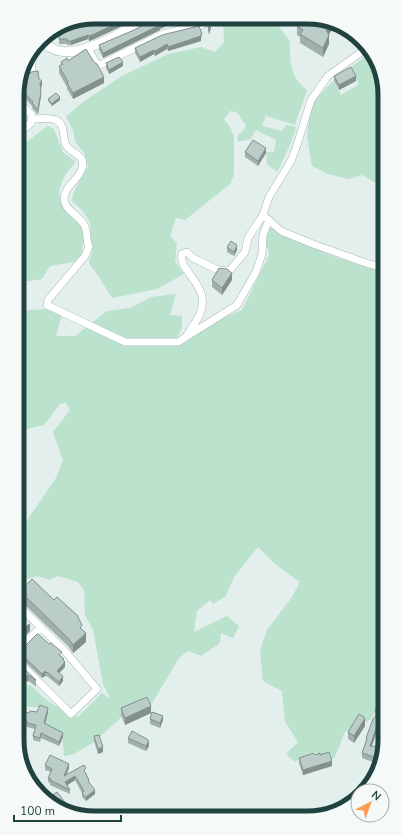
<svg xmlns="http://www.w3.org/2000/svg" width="402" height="835" viewBox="0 0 402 835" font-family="'Nunito Sans',sans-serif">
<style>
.green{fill:#bae2cc}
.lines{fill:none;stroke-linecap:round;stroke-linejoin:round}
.minor-casing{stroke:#a5b8b5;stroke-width:8}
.tertiary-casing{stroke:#a5b8b5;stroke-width:10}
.minor{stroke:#fff;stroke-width:7}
.tertiary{stroke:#fff;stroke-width:9}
.wall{fill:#a1b0ac}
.shaded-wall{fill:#83908c}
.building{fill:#bbcdc8;stroke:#83908c}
.rim{fill:none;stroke:#204340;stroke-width:5}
</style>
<rect width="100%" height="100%" fill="#e3efec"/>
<path class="green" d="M 223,18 L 262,18 L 279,27 L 290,41 C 290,61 289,76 307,90 L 295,125 L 266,116 L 262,126 L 282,131 L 286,125 L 296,127 L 290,145 L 277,172 L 267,164 L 266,152 L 274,152 L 276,140 L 256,130 L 251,139 L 238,142 L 237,136 L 242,132 L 246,126 L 238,113 L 230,111 L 224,119 L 231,129 L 234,137 L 234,175 L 230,184 L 185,220 L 176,218 L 170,236 L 177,243 L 175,261 L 184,274 L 157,289 L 112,298 L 101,280 L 89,263 L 92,251 L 90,223 L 83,211 L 72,201 L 73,193 L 88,166 L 84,153 L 75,141 L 73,130 L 66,117 L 80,104 L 122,76 L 168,54 L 201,47 L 215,52 L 224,42 Z
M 367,55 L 371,55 L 382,74 L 383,183 L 378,184 L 362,175 L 348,179 L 328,174 L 312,166 L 307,136 L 310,111 L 315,100 L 333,81 L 341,95 L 359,84 L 350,68 Z
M 48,126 L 54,129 L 63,152 L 76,162 C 65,174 61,179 59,195 L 66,207 L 85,230 L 81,255 L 74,262 L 50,266 L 42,279 L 18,283 L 18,148 Z
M 270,228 L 338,258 L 383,272 L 385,705 L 380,703 L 371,719 L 361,725 L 345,732 L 334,759 L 314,752 L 295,762 L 286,754 L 298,742 L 285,722 L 282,691 L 263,681 L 260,650 L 267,630 L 292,597 L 300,582 L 275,564 L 258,547 L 234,577 L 226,596 L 213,604 L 210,600 L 197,611 L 194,632 L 227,616 L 239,626 L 233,638 L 221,633 L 220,643 L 201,656 L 188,651 L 179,658 L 151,705 L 126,713 L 94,742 L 74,754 L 64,756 L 62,737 L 46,731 L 45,708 L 20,706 L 19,688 L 30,685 L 49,702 L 78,717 L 102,693 L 111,699 L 103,684 L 93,630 L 85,616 L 84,590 L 78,582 L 58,576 L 49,580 L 38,576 L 27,579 L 19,573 L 19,532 L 56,478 L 63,460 L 53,432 L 70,410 L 66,403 L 60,404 L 44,425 L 19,431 L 18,314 L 29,310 L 50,309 L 62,314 L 56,336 L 75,336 L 107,311 L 130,308 L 151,297 L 176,294 L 170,315 L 182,316 L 182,328 L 174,344 L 183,344 L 218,320 L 242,310 L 269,255 L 265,238 Z"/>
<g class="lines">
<defs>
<path id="minor" d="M 123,17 L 129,23 L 131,28
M 70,26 L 73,27 L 100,17
M 87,47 L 98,66 L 163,34 L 202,25 L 201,18
M 367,48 L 328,76 L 311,100 L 297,145 L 291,161 L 269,197 L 263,215 L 281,231 L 313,244 L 366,263 L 383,268
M 20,80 L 32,69 L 31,60
M 18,101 L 32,115 L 31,123 L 18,134
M 32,119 C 40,119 49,117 56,120 C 66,125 62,137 66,145 C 72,155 86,154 82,168 C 79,180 64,186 64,200 C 65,210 78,215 83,223 C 87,228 86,232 87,238 C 87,241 88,244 89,246 L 85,256 L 48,300 L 47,305 L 125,342 L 178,342 L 237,305 L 256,272 L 262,254 L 263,235 L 269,220
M 187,335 C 191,329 197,321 200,314 C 212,286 177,270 182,254 L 187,252 L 193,258 L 216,269 L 225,271 L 230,270 L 245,252 L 248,238 L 263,215
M 19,606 L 64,650 L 97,689 L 71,714 L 19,662
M 19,649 L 41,627"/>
<path id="tertiary" d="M 41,40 C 47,45 52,50 60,51 C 83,57 129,29 149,17"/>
</defs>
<use href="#minor" class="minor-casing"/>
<use href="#tertiary" class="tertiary-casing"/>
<use href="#minor" class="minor"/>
<use href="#tertiary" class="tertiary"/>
</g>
<path class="wall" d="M 152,17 L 182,18 L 160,29 L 160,30 L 103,58 L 99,50 L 99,45 L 134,30 L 146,23 L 146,21 Z
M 183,18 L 196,18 L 196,21 L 187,23 L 185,18 L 183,19 Z
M 206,18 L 215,18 L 215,22 L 212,23 L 209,35 Z
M 99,22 L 120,27 L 92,40 L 89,41 L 88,39 L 71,45 L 67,45 L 67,44 L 59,44 L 59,33 L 57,36 L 53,33 L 68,27 L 68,31 Z
M 331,24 L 331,31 L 329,34 L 329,44 L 323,57 L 300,43 L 300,37 L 297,35 L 297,26 Z
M 202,34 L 201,41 L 168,51 L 167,49 L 155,56 L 154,54 L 140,62 L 135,53 L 135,48 Z
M 68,61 L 104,83 L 73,99 L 67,89 L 67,87 L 59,73 L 59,66 L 61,65 L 61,62 Z
M 106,63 L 123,66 L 109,74 L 106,68 Z
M 334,76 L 356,81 L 339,90 L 334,81 Z
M 39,79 L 42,86 L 40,87 L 41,96 L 38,114 L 37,114 L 32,108 L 32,106 L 18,91 L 18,86 Z
M 48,99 L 60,100 L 52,106 L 48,101 Z
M 18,103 L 24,114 L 23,115 L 25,122 L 20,126 L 18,123 Z
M 245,152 L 266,153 L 258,166 L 245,157 Z
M 227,247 L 237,250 L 234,256 L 227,252 Z
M 212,280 L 232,280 L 222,295 L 212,287 Z
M 22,589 L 86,642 L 73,653 L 68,646 L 25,605 L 25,601 L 22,598 Z
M 25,646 L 62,657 L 64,661 L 65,667 L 59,673 L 63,681 L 59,686 L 47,676 L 46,677 L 45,676 L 42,678 L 20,657 L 20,653 L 25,648 Z
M 19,664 L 36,680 L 36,686 L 35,686 L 30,682 L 28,681 L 27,682 L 24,680 L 21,683 L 19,682 Z
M 385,704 L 385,733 L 377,731 L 372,746 L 384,747 L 378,764 L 362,758 L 362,753 L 366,742 L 366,738 L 375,716 L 375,711 Z
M 121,708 L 151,713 L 125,725 L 121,715 Z
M 48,712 L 45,724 L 63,737 L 59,746 L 41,738 L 40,742 L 33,740 L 33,736 L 35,729 L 27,727 L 27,726 L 21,724 L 21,720 L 29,713 Z
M 150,719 L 163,720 L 160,728 L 150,724 Z
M 365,726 L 354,743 L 348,739 L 348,732 Z
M 94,736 L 103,752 L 98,754 L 94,741 Z
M 128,738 L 147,740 L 149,746 L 146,751 L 128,743 Z
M 315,755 L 320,755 L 332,766 L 303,775 L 299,763 L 299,758 Z
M 45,765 L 69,768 L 66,775 L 86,773 L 89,782 L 95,794 L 86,801 L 82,797 L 82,793 L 75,780 L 67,785 L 70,790 L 70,794 L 50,785 L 50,783 L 48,782 L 48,778 L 51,772 L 45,770 Z
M 53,795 L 68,806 L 74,814 L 58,806 L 53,799 Z"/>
<path class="shaded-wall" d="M 173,18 L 182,18 L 160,29 L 160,30 L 103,58 L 103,53 Z
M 192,18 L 196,18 L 196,21 L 187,23 L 187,19 Z
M 215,18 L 215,22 L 212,23 L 209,35 L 209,31 L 212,19 Z
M 328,21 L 331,23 L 331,31 L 326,39 L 326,30 Z
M 120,22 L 120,27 L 92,40 L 89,41 L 89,36 Z
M 68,27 L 68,31 L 61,33 Z
M 59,30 L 59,33 L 57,36 L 57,31 Z
M 88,35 L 88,39 L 71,45 L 71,41 Z
M 329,35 L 329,44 L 323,57 L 323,48 Z
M 201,36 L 201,41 L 168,51 L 168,47 Z
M 167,44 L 167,49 L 155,56 L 155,51 Z
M 154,50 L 154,54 L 140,62 L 140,57 Z
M 123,62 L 123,66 L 109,74 L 109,70 Z
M 356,76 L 356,81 L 339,90 L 339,85 Z
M 104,77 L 104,83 L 73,99 L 73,93 Z
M 42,81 L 42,86 L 40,88 L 40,83 Z
M 41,92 L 41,96 L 38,114 L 38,109 Z
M 60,97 L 60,100 L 52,106 L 52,104 Z
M 24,110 L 24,114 L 21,117 L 21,113 Z
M 25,117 L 25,122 L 20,126 L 20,121 Z
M 266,148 L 266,153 L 258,166 L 258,161 Z
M 237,245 L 237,250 L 234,256 L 234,252 Z
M 232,273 L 232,280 L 222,295 L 222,288 Z
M 30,624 L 30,631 L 19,642 L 19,635 Z
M 86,633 L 86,642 L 73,653 L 73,645 Z
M 65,662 L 65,667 L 57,675 L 57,671 Z
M 45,671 L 45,676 L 42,678 L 42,674 Z
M 24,674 L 24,680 L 21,683 L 21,677 Z
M 28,675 L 28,681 L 27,682 L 27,676 Z
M 63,676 L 63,681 L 59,686 L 59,682 Z
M 151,706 L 151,713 L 125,725 L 125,718 Z
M 48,708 L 48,712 L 44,728 L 44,723 Z
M 163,716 L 163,720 L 160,728 L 160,723 Z
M 365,718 L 365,726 L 354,743 L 354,736 Z
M 377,726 L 377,731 L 370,751 L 370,746 Z
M 63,733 L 63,737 L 59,746 L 59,742 Z
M 149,741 L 149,746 L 146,751 L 146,746 Z
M 103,747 L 103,752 L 98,754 L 98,749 Z
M 332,761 L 332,766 L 303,775 L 303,770 Z
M 69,764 L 69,768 L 64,780 L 64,776 Z
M 75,776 L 75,780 L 65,787 L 65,782 Z
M 95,790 L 95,794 L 86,801 L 86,797 Z"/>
<path class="building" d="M 111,17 L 118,17 L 120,22 L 92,35 L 89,36 L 88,35 L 71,41 L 67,41 L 67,39 L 59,39 L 59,30 L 67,27 L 61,33 L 98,19 L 99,22 Z
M 152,17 L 173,18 L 159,24 L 160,25 L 103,53 L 99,45 L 134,30 L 147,23 L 146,21 Z
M 207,18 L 215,18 L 212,19 L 209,31 Z
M 302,18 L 323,19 L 330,23 L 326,30 L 329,35 L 323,48 L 300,34 L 303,30 L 297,26 Z
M 199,26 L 202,34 L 201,34 L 201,36 L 168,47 L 167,44 L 155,51 L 154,50 L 140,57 L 135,48 L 162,35 Z
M 86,49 L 94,62 L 97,64 L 104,77 L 73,93 L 67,83 L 68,82 L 59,66 L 63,64 L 61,62 L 67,58 L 68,61 Z
M 119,57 L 123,62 L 109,70 L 106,63 Z
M 351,67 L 356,76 L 339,85 L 334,76 Z
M 38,71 L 39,79 L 42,81 L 40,83 L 41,92 L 38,109 L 37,109 L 32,103 L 33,102 L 18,86 L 31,72 Z
M 56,93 L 60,97 L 52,104 L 48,99 Z
M 18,103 L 24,110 L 21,113 L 25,117 L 20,121 L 18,118 Z
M 253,140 L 266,148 L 258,161 L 245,152 Z
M 231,241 L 237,245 L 234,252 L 227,247 Z
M 219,268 L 227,269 L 232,273 L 222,288 L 212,280 Z
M 32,579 L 54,600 L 57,597 L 77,615 L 82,625 L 80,628 L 86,633 L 73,645 L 68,638 L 25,596 L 27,594 L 22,589 Z
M 29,624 L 30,624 L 19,635 L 19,625 L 24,629 Z
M 37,634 L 38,634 L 49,644 L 51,643 L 62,652 L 59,655 L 64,659 L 63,660 L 65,662 L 57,671 L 63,676 L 59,682 L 47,672 L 46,673 L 45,671 L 42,674 L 20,653 L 26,647 L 25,646 Z
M 19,664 L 36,680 L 35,680 L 30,676 L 30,677 L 28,675 L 27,676 L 24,674 L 21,677 L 19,676 Z
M 147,697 L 151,706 L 125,718 L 121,708 Z
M 379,702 L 385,704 L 385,728 L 377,726 L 370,746 L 384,747 L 380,759 L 362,753 L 367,739 L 366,738 L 373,719 L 379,712 L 375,711 Z
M 40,705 L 48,708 L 44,723 L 63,733 L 59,742 L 41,733 L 40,738 L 33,736 L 36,725 L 27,723 L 27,721 L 21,720 L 23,711 L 29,713 L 30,711 L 37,712 Z
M 152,712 L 163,716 L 160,723 L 150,719 Z
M 359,714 L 365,718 L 354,736 L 348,732 Z
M 132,731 L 147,739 L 147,740 L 149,741 L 146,746 L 128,738 Z
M 99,735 L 103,747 L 98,749 L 94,736 Z
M 329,752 L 332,761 L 303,770 L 299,758 L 314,753 L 315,755 L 320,753 L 320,755 Z
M 50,755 L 69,764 L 64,776 L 84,765 L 86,768 L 84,770 L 89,780 L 88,781 L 95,790 L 86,797 L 82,793 L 84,791 L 75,776 L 65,782 L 70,790 L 50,780 L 51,779 L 48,778 L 52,769 L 45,765 Z
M 57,792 L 68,806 L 74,812 L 73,813 L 61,807 L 62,807 L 53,795 Z
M 345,797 L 352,799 L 343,805 Z"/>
<path d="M0 0H402V835H0ZM95 24H307A71 71 0 0 1 378 95V740A71 71 0 0 1 307 811H95A71 71 0 0 1 24 740V95A71 71 0 0 1 95 24Z" fill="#f5faf9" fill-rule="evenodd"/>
<path class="rim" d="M95 24H307A71 71 0 0 1 378 95V740A71 71 0 0 1 307 811H95A71 71 0 0 1 24 740V95A71 71 0 0 1 95 24Z"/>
<g transform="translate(370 803) rotate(41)"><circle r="19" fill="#f5faf9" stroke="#a0b1af"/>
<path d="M0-3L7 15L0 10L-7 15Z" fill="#ff9b51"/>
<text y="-6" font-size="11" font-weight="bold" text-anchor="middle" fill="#204340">N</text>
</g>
<path d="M14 815v6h107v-6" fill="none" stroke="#204340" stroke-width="2"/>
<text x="20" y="815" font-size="12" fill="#204340" stroke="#f5faf9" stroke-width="3" paint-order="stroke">100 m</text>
</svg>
